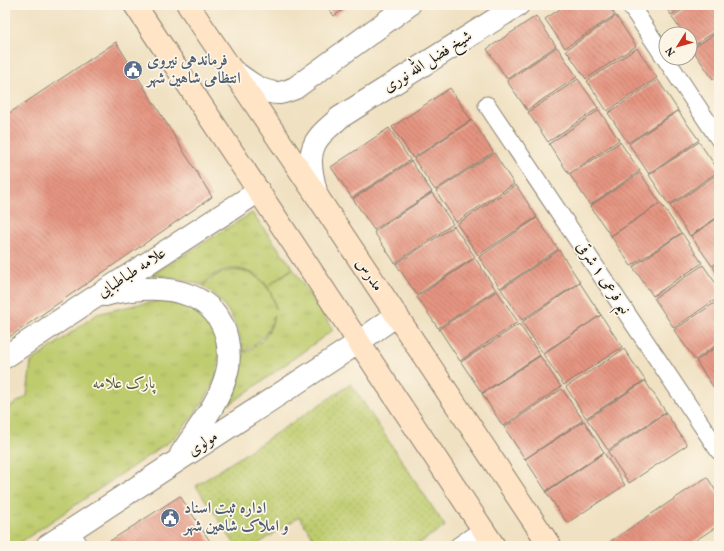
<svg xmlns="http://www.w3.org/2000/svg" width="724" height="551" viewBox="0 0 724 551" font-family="Vollkorn,Amiri,serif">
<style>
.grass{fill:url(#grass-dots);stroke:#6d7445}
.park{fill:url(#park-tufts);stroke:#6d7445}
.building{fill:url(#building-back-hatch)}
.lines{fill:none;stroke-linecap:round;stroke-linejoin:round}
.minor-casing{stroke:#867e6f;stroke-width:19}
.tertiary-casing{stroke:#867e6f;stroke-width:24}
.secondary-casing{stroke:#867e6f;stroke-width:24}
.minor{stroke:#fff;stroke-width:17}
.tertiary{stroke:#fff;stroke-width:22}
.secondary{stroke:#ffe4c6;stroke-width:22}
.labels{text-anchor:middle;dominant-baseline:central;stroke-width:3.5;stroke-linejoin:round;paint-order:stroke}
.service-label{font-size:16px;font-weight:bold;fill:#4e5e75;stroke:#fcf5e5;text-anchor:start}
.street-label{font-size:16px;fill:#1c1c1c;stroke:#fcf5e5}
.park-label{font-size:16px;fill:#555a39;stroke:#fcf5e5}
</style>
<defs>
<pattern id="grass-dots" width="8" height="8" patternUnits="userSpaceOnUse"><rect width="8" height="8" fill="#becc6e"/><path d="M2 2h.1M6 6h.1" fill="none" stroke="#a3af5f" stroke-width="1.8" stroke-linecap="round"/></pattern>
<pattern id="park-tufts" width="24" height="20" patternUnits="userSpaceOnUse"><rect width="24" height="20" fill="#becc6e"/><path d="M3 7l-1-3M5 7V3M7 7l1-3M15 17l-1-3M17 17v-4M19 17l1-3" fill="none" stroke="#a3af5f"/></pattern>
<pattern id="building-back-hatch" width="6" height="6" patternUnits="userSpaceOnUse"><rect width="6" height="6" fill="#e59481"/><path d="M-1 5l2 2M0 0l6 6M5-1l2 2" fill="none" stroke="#b97869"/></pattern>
</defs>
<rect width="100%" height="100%" fill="#fcf5e5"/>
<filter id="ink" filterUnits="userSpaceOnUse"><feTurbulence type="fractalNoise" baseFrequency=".025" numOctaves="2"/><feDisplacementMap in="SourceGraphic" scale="8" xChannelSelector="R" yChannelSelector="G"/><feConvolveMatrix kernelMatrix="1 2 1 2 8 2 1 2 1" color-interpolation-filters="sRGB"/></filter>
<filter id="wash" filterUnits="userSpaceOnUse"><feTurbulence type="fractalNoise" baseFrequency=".012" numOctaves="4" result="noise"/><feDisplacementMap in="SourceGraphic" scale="16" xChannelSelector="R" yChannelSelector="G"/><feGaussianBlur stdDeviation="0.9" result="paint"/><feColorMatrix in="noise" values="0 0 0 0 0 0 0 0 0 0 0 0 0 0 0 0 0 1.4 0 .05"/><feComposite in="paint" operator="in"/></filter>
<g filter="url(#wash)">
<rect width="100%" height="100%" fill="#f0e1c2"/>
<path class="grass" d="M 351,384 L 445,526 L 415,546 L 319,546 L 299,517 L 255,546 L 236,546 L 196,486 Z"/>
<path class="park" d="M 252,213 L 293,268 L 270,284 L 293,269 L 333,330 L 229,405 C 239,389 241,372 243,354 C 260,344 271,335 274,315 C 273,317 273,321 271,324 C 266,337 254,345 243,352 C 240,326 226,301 203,286 C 207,283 211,279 215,276 C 243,261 272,279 275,309 C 276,303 273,297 270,291 C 260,271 234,262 214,275 C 210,277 206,282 202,285 L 172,277 L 151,275 Z
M 161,301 C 172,302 194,306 202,314 C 220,329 222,358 215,379 C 206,402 189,421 173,439 L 15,546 L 5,546 L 5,410 L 27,396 L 31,362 L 97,314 L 139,304 Z"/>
<g id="blocks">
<path class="building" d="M 326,5 L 350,5 L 334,16 Z
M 566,5 L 608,5 L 615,15 L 565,48 L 545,19 Z
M 664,5 L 686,5 L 671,15 Z
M 690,5 L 719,5 L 719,29 L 692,47 L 690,45 L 690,34 L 683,34 L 672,17 Z
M 536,16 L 556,46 L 507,79 L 487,49 Z
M 616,16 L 636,46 L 586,79 L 566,50 Z
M 719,31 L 719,75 L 713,79 L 692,49 Z
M 116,42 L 212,197 L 5,340 L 5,116 Z
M 557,47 L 577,77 L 527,110 L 507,81 Z
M 637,48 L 657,78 L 607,111 L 587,81 Z
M 578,79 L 598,108 L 548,142 L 528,112 Z
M 658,80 L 678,110 L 628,143 L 608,113 Z
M 450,88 L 471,120 L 413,158 L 392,127 Z
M 599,110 L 619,140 L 569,174 L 549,144 Z
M 678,111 L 699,140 L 649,174 L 629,144 Z
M 472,120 L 493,152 L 435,190 L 414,159 Z
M 389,128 L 410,160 L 352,198 L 331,167 Z
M 620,142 L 640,171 L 590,205 L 570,175 Z
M 699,142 L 719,171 L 669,205 L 649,175 Z
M 494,153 L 514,184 L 456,222 L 436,191 Z
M 411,161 L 432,192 L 374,230 L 353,199 Z
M 640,173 L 681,233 L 631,266 L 611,236 L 659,204 L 611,236 L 590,206 Z
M 719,173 L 719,216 L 690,236 L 670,206 Z
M 516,185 L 537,217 L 478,255 L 457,224 Z
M 432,193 L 453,224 L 395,263 L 374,232 Z
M 719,217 L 719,261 L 712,266 L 691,236 Z
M 537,218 L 558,249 L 500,288 L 479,257 Z
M 454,226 L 475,257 L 417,295 L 396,264 Z
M 682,233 L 702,263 L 653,296 L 633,267 Z
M 559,250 L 580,282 L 522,320 L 501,289 Z
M 475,258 L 496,290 L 438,328 L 417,297 Z
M 719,263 L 719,277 L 713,267 Z
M 703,265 L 719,288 L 719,297 L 674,328 L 654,298 Z
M 580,283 L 601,315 L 543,353 L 522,322 Z
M 497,291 L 518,322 L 460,361 L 439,329 Z
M 719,300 L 719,343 L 695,360 L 674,330 Z
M 601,315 L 622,347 L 564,385 L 543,354 Z
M 519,324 L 540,355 L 482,393 L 461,362 Z
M 719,345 L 719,389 L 716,391 L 696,361 Z
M 624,349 L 645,380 L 586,418 L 566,387 Z
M 540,356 L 561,387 L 503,426 L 482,394 Z
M 645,381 L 666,412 L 608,450 L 587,419 Z
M 562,389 L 583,420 L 525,459 L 504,427 Z
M 666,413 L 687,445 L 629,483 L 608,452 Z
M 584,421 L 604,452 L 546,491 L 525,459 Z
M 604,453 L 625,485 L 567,523 L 546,492 Z
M 707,477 L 719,496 L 719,525 L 687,546 L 614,546 L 611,541 Z
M 180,496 L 213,546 L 113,546 L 110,541 Z"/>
</g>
</g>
<g filter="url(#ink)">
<use href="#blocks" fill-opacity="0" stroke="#867e6f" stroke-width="1"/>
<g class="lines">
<defs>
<path id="minor" d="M 630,5 L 719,139
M 487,105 L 719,451
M 70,531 L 80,546
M 458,546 L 483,529"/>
<path id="tertiary" d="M 232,70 C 245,79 262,94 280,93 C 285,92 290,90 295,88 L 409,5
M 317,196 C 312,175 305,153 320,136 C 326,129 333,124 339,118 L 518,5
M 105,295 C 114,292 123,291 132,290 C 172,285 217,294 227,339 C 229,350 230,361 227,372 C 220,402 198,428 181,454
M 5,357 L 89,301 L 259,191
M 47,546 L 347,350 L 397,315"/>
<path id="secondary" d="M 135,5 L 494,546
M 188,5 L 317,196 L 550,546"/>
</defs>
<use href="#minor" class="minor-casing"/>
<use href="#tertiary" class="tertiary-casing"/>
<use href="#secondary" class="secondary-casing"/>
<use href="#minor" class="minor"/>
<use href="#tertiary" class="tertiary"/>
<use href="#secondary" class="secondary"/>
</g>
</g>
<defs>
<symbol id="civic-disc" viewBox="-11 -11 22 22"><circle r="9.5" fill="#5c6f8a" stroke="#fcf5e5"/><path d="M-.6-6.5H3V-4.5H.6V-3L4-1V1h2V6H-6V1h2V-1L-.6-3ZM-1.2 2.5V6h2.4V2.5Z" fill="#fff"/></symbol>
</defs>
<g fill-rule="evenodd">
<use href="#civic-disc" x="122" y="59" width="22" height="22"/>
<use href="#civic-disc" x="159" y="507" width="22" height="22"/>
</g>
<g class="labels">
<g class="service-label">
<text x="147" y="61">فرماندهی نیروی<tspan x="147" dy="18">انتظامی شاهین شهر</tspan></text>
<text x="184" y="509">اداره ثبت اسناد<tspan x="184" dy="18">و املاک شاهین شهر</tspan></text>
</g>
<g class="street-label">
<text transform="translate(428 62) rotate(-32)">شیخ فضل الله نوری</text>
<text transform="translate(132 273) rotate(-33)">علامه طباطبایی</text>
<text transform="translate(369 275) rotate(56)">مدرس</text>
<text transform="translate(603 278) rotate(56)">نیم فرعی ۱ شرقی</text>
<text transform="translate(203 444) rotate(-33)">مولوی</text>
</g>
<g class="park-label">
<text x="124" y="384">پارک علامه</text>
</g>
</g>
<rect width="724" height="551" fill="none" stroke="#fcf5e5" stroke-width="20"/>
<g transform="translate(678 46) rotate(233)"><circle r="19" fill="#fcf5e5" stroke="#a29e95"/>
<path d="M0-3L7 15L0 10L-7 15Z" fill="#c8321e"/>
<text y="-6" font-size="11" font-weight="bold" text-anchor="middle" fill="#1c1c1c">N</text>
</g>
</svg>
